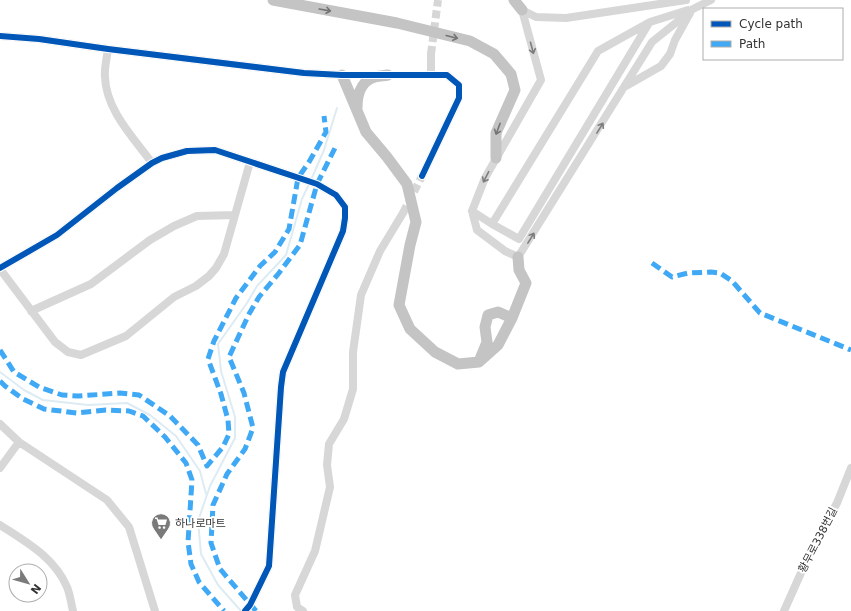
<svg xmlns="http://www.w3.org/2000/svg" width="851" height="611" viewBox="0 0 851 611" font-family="'DejaVu Sans','Noto Sans KR',sans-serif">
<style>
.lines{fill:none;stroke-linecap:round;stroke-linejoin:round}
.stream{stroke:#ddebf3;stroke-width:2}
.minor-tunnel{stroke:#d6d6d6;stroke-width:8;stroke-dasharray:8 4;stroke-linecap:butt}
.minor{stroke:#d7d7d7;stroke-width:8}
.highway{stroke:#c4c4c4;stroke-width:11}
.quiet{stroke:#3fa9f5;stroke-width:5;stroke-dasharray:10 5;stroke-linecap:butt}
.cycleway-casing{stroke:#fff;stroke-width:8}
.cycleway{stroke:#0057b8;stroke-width:6}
.oneway{stroke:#747474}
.oneway2{stroke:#7d7d7d}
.labels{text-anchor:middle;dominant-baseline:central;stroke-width:4;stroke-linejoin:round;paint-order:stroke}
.poi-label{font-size:11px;fill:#333;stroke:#fff;text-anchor:start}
.street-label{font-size:11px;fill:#333;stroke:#fff}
</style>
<rect width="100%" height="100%" fill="#fff"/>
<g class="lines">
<path class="stream" d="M 311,180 L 324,150 L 337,108
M 0,372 L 24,390 L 43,400 L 88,405 L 127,403 L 150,415 L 176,436 L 200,471 L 206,494
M 241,611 L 218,585 L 201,554 L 198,521 L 210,486 L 235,438 L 235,417 L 221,371 L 218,344 L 247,303 L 257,286 L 286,255 L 302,199 L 309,184"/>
<path class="minor-tunnel" d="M 431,54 L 438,0
M 403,213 L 422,176"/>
<path class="minor" d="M 522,10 L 541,80 L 485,178 L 472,211 L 477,230 L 505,251 L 518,257 L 652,42 L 693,9 L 711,0
M 522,10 L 536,17 L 566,18 L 686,0
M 0,36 L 39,39 L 108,49 L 304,73 L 342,75 L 447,75 L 459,85 L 459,98 L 422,176
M 108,49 C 107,58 104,68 105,77 C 106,110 133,137 152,163
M 431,54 L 431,74
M 626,86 L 661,66 L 670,54 L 675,40 L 690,13
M 472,211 L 492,224 L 598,51 L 650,22 L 688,10
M 492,224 L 519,239 L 649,23
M 0,268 L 57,235 L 117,188 L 152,163 L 162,158 L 187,151 L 215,150 L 317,184 L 336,195 L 345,207 L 345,218 L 343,231 L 283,372 L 281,387 L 269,566 L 250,605 L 245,611
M 0,269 L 55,342 L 68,352 L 81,355 L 126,336 L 174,297 L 196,286 L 209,276 L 216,268 L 224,254 L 250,162
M 31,311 L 91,284 L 150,240 L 174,226 L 197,216 L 235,215
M 0,424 L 19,442 L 107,500 L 129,527 L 155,611
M 0,468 L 19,442
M 0,525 C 26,542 54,557 67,587 C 70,594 71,603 73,611
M 303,611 L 297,607 L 295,595 L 315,551 L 330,487 L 327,465 L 329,444 L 344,419 L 353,389 L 353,352 L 361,295 L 380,251 L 403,213
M 784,611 L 813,546 L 837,503 L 851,468"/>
<path class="highway" d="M 273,0 L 397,23 L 470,41 L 494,54 L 511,74 L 515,90 L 496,133 L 496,158
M 514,0 L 522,10
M 342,75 L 366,132 L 387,157 L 407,184 L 416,222 L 410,245 L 399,305 L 410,329 L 435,352 L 458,364 L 479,362 L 498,345 L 512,318 L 526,283 L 519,270 L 518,257
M 357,108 C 357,97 360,83 372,78 C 376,76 383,76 388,75
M 480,359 L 487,342 L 485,327 L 488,315 L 498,312 L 512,318"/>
<path class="quiet" d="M 652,263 L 672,277 L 688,273 L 711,272 L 720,273 L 732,281 L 760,313 L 851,350
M 0,350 L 14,372 L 39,387 L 62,395 L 78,396 L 120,393 L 139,395 L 170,416 L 198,445 L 207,466 L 223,447 L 229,434 L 228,420 L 221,394 L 208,359 L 214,341 L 236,298 L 260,266 L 275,252 L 289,229 L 298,178 L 309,162 L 326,132 L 324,116
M 0,381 L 5,386 L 23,399 L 44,409 L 77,413 L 106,410 L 129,411 L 143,416 L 165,437 L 186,463 L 192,480 L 188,542 L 191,564 L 199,582 L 224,611
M 256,611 L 220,569 L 211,543 L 213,505 L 227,474 L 245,449 L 253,428 L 244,393 L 229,357 L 249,314 L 259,297 L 279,273 L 300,245 L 317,184 L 336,146"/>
<defs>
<path id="cycleway" d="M 0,36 L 39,39 L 108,49 L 304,73 L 342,75 L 447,75 L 459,85 L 459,98 L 422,176
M 0,268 L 57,235 L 117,188 L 152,163 L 162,158 L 187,151 L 215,150 L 317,184 L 336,195 L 345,207 L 345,218 L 343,231 L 283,372 L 281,387 L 269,566 L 250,605 L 245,611"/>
</defs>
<use href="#cycleway" class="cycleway-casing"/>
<use href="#cycleway" class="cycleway"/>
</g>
<defs><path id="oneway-shaft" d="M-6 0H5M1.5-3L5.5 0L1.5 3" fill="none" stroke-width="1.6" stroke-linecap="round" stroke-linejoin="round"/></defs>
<g class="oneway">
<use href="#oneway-shaft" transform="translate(325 10) rotate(10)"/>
<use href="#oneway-shaft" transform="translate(452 37) rotate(14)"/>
<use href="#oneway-shaft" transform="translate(498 129) rotate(110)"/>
</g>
<g class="oneway2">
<use href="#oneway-shaft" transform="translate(532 48) rotate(75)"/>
<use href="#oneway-shaft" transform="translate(600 128) rotate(-58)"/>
<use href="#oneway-shaft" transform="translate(486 177) rotate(117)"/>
<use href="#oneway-shaft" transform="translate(531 238) rotate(-58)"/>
</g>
<defs>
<symbol id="supermarket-pin" viewBox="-11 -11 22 30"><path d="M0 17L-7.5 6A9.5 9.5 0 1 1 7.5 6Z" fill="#7a7a7a" stroke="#fff"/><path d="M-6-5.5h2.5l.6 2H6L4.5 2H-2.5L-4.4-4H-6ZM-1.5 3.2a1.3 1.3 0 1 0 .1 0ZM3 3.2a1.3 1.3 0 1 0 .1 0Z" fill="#fff"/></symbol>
</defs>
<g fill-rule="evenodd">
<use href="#supermarket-pin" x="150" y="512" width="22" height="30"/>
</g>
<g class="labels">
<g class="poi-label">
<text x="175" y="523">하나로마트</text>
</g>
<g class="street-label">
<text transform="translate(818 540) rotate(-63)">황무로338번길</text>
</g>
</g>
<rect x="703" y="8" width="140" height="52" fill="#ffffff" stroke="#adadad"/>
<rect x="711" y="21" width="20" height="6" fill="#0057b8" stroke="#adadad"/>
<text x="739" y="28" font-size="12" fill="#333333">Cycle path</text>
<rect x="711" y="41" width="20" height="6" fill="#3fa9f5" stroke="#adadad"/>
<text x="739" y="48" font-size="12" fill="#333333">Path</text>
<g transform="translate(28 583) rotate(127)"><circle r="19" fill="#ffffff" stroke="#adadad"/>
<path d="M0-3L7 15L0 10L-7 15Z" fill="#7a7a7a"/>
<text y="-6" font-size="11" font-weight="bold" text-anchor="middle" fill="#333333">N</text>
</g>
</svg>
